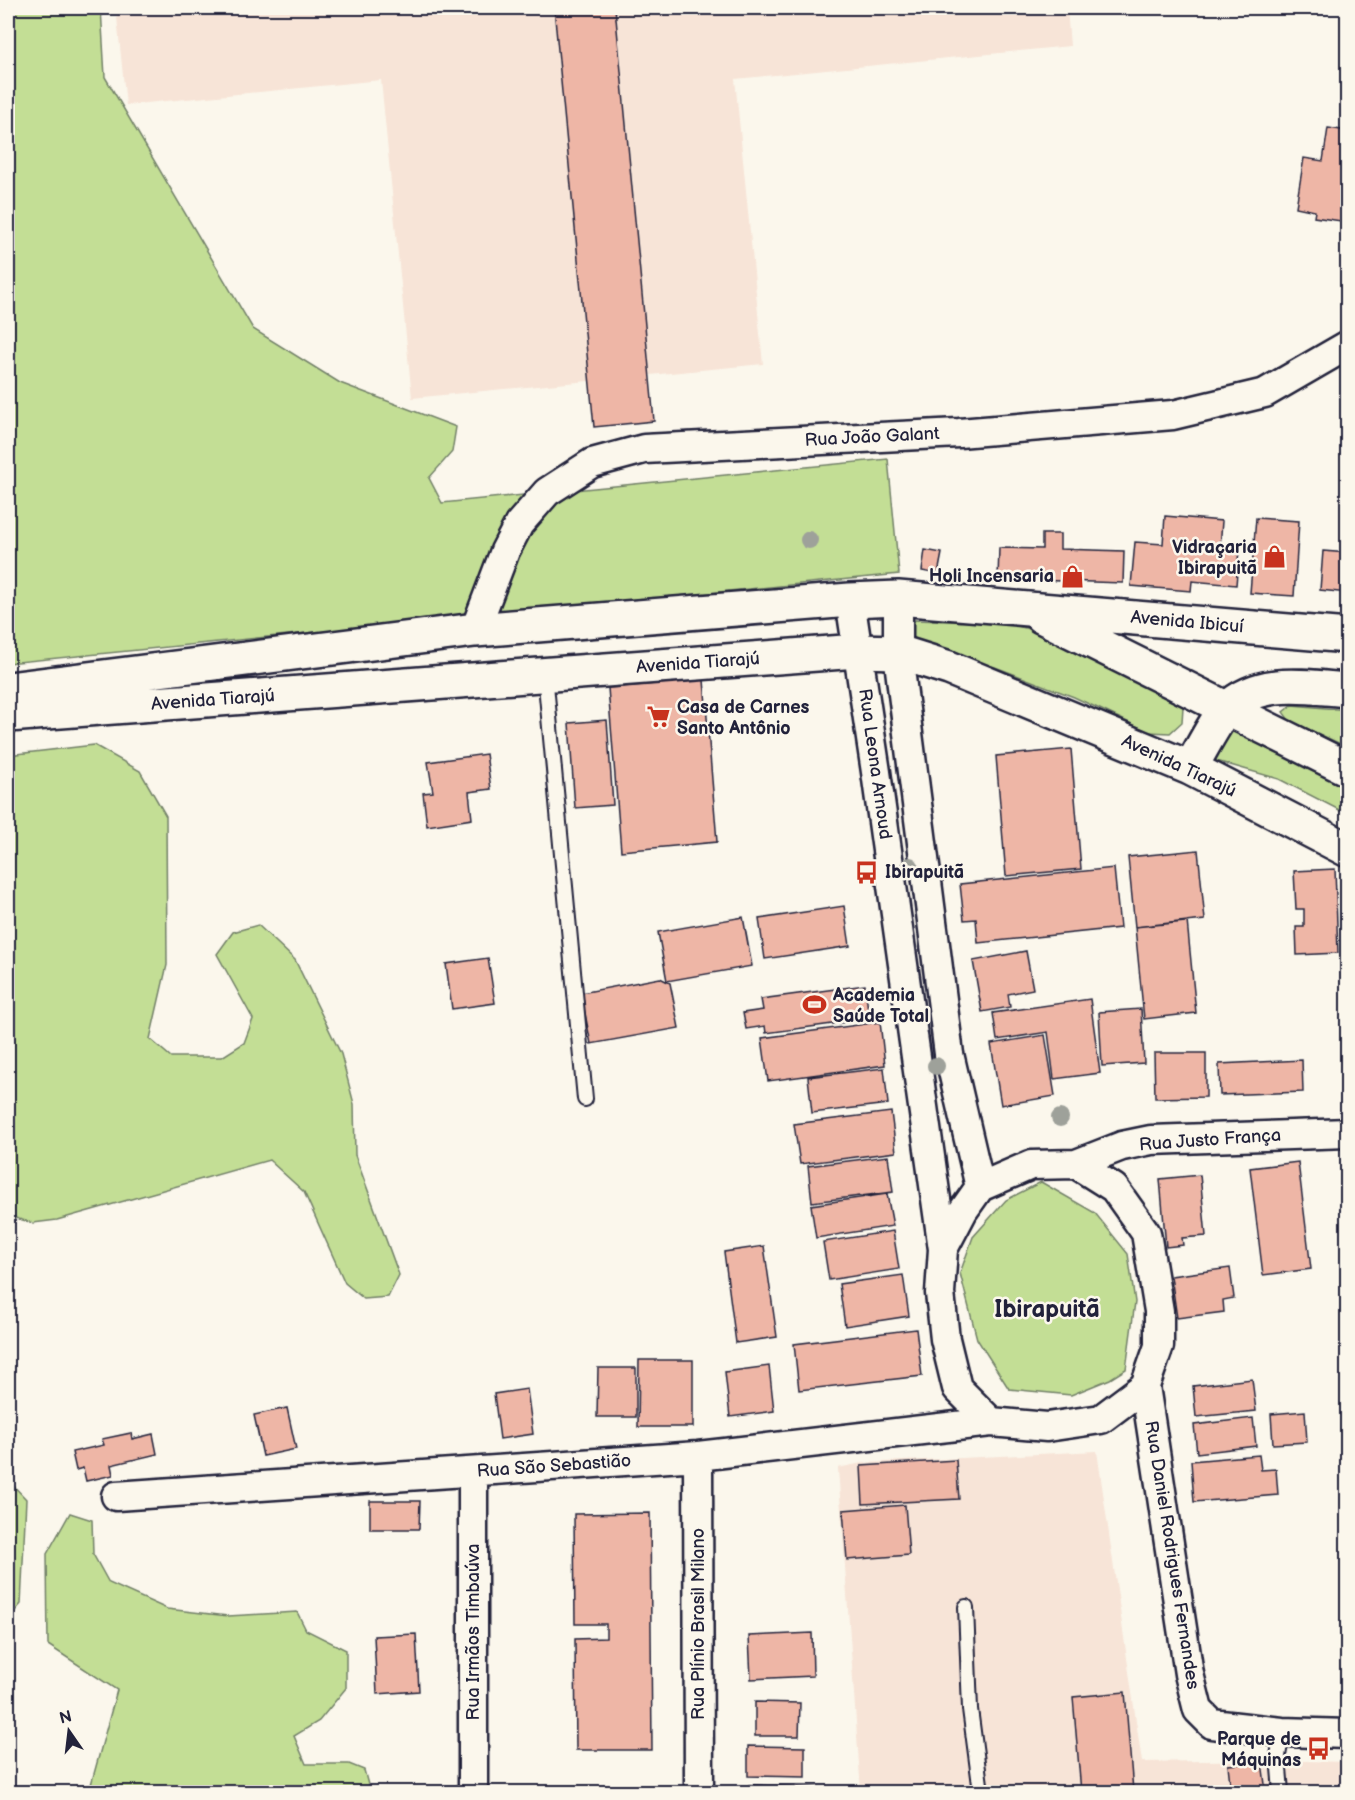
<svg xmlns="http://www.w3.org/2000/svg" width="1355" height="1800" viewBox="0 0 1355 1800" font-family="'Balsamiq Sans',sans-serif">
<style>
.built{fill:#f7e4d7}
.green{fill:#c3de95;stroke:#728068;stroke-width:1.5}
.building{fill:#eeb6a6;stroke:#22223b;stroke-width:1.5}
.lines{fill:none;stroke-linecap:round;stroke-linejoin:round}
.lane-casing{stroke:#22223b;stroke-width:18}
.street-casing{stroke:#22223b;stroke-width:33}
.secondary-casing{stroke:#22223b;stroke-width:38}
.lane{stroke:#fbf7ec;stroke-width:14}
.street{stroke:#fbf7ec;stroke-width:28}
.secondary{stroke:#fbf7ec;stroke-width:33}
.tree{fill:#9ea19a}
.labels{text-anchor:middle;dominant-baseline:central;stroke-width:5;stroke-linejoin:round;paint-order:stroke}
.street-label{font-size:18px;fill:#22223b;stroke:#fbf7ec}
.poi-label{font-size:18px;font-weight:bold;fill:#22223b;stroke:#fbf7ec;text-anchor:end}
.district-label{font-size:24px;font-weight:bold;fill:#22223b;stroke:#fbf7ec}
</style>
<rect width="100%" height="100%" fill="#fbf7ec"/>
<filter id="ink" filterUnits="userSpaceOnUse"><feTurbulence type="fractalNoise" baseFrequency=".0167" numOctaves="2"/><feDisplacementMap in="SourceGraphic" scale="12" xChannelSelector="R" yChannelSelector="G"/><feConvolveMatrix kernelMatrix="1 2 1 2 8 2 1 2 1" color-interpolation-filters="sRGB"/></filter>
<g filter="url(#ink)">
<path class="built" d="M 116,8 L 1067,8 L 1070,46 L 735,79 L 763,364 L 412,398 L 381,80 L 126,105 Z
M 1097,1451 L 1142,1762 L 1263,1760 L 1347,1762 L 1347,1792 L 861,1792 L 838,1468 L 862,1463 Z"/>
<path class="green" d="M 8,8 L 101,8 L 105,77 L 253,329 L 340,383 L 456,427 L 452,452 L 429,478 L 442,503 L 888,459 L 899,574 L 8,663 Z
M 915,620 L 1005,623 L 1033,630 L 1172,696 L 1183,707 L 1182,722 L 1170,733 L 1149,732 L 1074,697 L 995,667 L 924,646 L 911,635 L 910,627 Z
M 1292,705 L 1347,710 L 1347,747 L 1289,720 L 1283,712 Z
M 1231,731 C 1272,747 1312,763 1347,788 L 1347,814 L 1279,779 L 1213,760 Z
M 94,745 L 140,771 L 166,816 L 167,965 L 150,1039 L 171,1057 L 222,1057 L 244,1043 L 253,1019 L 217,954 L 233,932 L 258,925 L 295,960 L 341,1054 L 354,1104 L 355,1155 L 399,1275 L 388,1297 L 364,1299 L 345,1283 L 304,1192 L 269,1160 L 57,1220 L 33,1223 L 8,1216 L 8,755 Z
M 1041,1182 L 1095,1213 L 1128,1254 L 1135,1302 L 1126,1369 L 1110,1379 L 1071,1395 L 1009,1389 L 977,1339 L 960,1273 L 973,1237 L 1006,1200 Z
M 8,1480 L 26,1499 L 21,1604 L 8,1619 Z
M 70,1513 L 92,1520 L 93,1554 L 109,1583 L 167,1609 L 228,1616 L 297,1612 L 306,1630 L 346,1650 L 346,1688 L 319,1721 L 294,1736 L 306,1764 L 349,1764 L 364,1770 L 370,1792 L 89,1792 L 117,1690 L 48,1645 L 47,1554 Z"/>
<path class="building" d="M 554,8 L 615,8 L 654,421 L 594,427 Z
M 1328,128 L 1348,131 L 1348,222 L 1314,217 L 1315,211 L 1296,207 L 1304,158 L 1323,161 Z
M 1165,516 L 1222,521 L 1220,548 L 1239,550 L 1236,585 L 1192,581 L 1191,591 L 1131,586 L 1135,542 L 1163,544 Z
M 1256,518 L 1299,521 L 1294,596 L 1250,593 Z
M 1042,534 L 1060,534 L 1060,549 L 1124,551 L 1123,583 L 998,579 L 999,548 L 1042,549 Z
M 925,550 L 942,553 L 938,574 L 922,571 Z
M 1323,551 L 1348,553 L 1348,593 L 1320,590 Z
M 704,680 L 717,842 L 621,851 L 608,688 Z
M 607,720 L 613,805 L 575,808 L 569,723 Z
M 1071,749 L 1081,869 L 1006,876 L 996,756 Z
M 486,754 L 491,789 L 469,792 L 472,819 L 427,826 L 423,793 L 433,792 L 428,762 Z
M 1198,850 L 1205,920 L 1135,927 L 1128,857 Z
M 1114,868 L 1120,928 L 978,943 L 976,919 L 964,920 L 960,884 Z
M 1335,869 L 1338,953 L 1297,955 L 1296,927 L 1304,927 L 1304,909 L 1296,909 L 1294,871 Z
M 844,906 L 850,946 L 765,959 L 759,919 Z
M 743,917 L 752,966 L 667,981 L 658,932 Z
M 1187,921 L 1196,1013 L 1144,1019 L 1135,927 Z
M 1026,951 L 1033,989 L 1008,994 L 1010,1007 L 982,1012 L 973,961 Z
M 488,958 L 495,1003 L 452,1009 L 446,964 Z
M 660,978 L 670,983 L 679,1028 L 591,1044 L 581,993 Z
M 865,985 L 869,1019 L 766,1033 L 765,1026 L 746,1029 L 743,1013 L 763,1010 L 761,999 Z
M 1090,999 L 1100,1073 L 1054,1079 L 1048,1032 L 997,1040 L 993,1013 Z
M 1141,1009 L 1144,1063 L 1102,1066 L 1099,1012 Z
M 880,1022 L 885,1065 L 768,1081 L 762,1038 Z
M 1045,1035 L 1055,1096 L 1001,1105 L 991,1044 Z
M 1154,1053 L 1206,1053 L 1206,1097 L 1155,1098 Z
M 1302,1060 L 1303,1092 L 1220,1095 L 1219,1064 Z
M 884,1068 L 888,1104 L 812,1113 L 808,1077 Z
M 891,1112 L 896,1152 L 800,1164 L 794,1124 Z
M 888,1156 L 893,1192 L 812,1202 L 808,1166 Z
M 1298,1162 L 1311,1269 L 1263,1275 L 1250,1168 Z
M 1200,1175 L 1206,1236 L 1182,1238 L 1183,1245 L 1166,1247 L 1160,1179 Z
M 887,1194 L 893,1226 L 816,1238 L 811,1205 Z
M 893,1231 L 899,1269 L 829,1280 L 823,1242 Z
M 764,1246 L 777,1337 L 736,1343 L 724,1252 Z
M 1230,1268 L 1234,1298 L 1223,1300 L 1224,1312 L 1177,1318 L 1171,1276 Z
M 903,1275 L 909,1316 L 845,1326 L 839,1284 Z
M 916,1329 L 922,1376 L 799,1390 L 794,1344 Z
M 639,1360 L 693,1360 L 693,1427 L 638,1427 Z
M 769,1366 L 774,1411 L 730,1417 L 725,1372 Z
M 598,1368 L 636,1368 L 636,1417 L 597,1417 Z
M 1252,1379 L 1256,1411 L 1196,1417 L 1193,1386 Z
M 527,1389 L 533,1434 L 500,1439 L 494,1394 Z
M 287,1408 L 296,1449 L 263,1456 L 254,1415 Z
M 1305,1411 L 1307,1442 L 1273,1444 L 1271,1414 Z
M 1253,1418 L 1256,1446 L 1197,1453 L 1194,1425 Z
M 131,1433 L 132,1439 L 153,1434 L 157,1454 L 111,1465 L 113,1475 L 86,1481 L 83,1468 L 76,1470 L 72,1452 L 104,1445 L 102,1439 Z
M 1259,1455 L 1261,1470 L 1276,1469 L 1278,1495 L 1194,1502 L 1191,1461 Z
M 956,1460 L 959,1499 L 863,1504 L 861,1466 Z
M 370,1501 L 420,1501 L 419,1529 L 370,1529 Z
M 905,1505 L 909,1555 L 847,1560 L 843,1510 Z
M 650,1513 L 652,1750 L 576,1750 L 575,1639 L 606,1638 L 606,1624 L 575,1624 L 574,1514 Z
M 812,1633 L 813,1676 L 751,1679 L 749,1636 Z
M 416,1634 L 419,1691 L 377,1694 L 374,1636 Z
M 1125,1692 L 1133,1791 L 1081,1792 L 1073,1697 Z
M 755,1702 L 800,1703 L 799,1736 L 755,1736 Z
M 748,1746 L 805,1747 L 805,1777 L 748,1776 Z
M 1262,1762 L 1266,1792 L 1231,1792 L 1228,1765 Z
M 749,1785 L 826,1788 L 825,1792 L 749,1792 Z
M 611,1786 L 673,1786 L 673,1792 L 611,1792 Z
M 1219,1786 L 1219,1792 L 1109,1792 Z"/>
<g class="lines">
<defs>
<path id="lane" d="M 545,674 L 585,1099
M 966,1607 L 970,1709 L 981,1792
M 1281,1792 L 1278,1756 L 1282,1732"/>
<path id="street" d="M 898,598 L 898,652 L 903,694 L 949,1054 L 980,1187
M 850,600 L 876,772 L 943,1249
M 475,630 L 505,551 L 519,524 L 547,492 L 592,463 L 644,449 L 959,433 L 1173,415 L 1265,393 L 1348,345
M 1076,1164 L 1114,1188 L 1146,1233 L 1159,1311 L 1159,1346 L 1145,1386 L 1101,1419 L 1047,1427 L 991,1422 L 957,1388 L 945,1339 L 940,1293 L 943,1249 L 963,1211 L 980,1187 L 1031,1165 Z
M 1076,1164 L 1122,1146 L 1151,1140 L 1348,1133
M 1145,1386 L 1189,1674 L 1198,1710 L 1212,1724 L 1282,1732 L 1348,1734
M 698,1456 L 699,1792
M 473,1472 L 473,1792
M 116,1496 L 698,1456 L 991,1422"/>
<path id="secondary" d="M 1041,616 L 1348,769
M 8,689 L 475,630 L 850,600 L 898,598 L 1348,636
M 8,715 L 857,651 L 898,652 L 949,668 L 1190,768 L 1348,850
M 1190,768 C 1199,754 1216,719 1227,709 C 1261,677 1305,687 1348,690"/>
</defs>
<use href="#lane" class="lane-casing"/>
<use href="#street" class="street-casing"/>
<use href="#secondary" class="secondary-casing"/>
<use href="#lane" class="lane"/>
<use href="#street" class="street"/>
<use href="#secondary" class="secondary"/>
</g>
<g class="tree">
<circle cx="809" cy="540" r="9"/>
<circle cx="910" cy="866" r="9"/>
<circle cx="936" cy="1066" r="9"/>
<circle cx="1060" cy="1118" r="9"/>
</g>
</g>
<defs>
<symbol id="shop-bare" viewBox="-9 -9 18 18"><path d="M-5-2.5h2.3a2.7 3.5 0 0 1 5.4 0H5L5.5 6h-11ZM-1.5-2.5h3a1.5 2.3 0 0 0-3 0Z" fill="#c8321e" stroke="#fbf7ec" stroke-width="2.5" paint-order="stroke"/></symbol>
<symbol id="supermarket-bare" viewBox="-9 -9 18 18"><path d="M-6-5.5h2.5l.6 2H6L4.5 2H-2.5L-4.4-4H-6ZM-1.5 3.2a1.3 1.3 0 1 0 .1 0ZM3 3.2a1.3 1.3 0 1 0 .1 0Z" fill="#c8321e" stroke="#fbf7ec" stroke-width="2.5" paint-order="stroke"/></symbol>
<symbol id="bus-bare" viewBox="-9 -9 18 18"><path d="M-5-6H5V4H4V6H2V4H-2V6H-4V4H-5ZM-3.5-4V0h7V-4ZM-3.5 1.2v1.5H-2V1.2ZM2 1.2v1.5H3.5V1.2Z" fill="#c8321e" stroke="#fbf7ec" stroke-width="2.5" paint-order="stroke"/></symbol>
<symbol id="stadium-bare" viewBox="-9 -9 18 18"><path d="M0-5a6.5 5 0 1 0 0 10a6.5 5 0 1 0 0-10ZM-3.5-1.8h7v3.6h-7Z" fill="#c8321e" stroke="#fbf7ec" stroke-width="2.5" paint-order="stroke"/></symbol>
</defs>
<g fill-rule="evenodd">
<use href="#shop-bare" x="1258" y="540" width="33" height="33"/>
<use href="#shop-bare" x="1056" y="560" width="33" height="33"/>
<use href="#supermarket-bare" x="642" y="700" width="33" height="33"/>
<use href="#bus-bare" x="850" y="856" width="33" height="33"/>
<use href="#stadium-bare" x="798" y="988" width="33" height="33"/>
<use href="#bus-bare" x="1302" y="1732" width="33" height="33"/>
</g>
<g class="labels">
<g class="street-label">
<text transform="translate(872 437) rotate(-3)">Rua João Galant</text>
<text transform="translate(1187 622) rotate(5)">Avenida Ibicuí</text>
<text transform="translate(698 663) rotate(-4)">Avenida Tiarajú</text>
<text transform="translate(213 700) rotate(-4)">Avenida Tiarajú</text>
<text transform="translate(875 764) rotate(82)">Rua Leona Arnoud</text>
<text transform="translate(1179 766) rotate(25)">Avenida Tiarajú</text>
<text transform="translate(1210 1140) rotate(-4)">Rua Justo França</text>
<text transform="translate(554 1466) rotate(-4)">Rua São Sebastião</text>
<text transform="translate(1172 1555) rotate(81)">Rua Daniel Rodrigues Fernandes</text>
<text transform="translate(698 1624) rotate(-90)">Rua Plínio Brasil Milano</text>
<text transform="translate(473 1632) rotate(-90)">Rua Irmãos Timbaúva</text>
</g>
<g class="poi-label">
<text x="1257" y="547">Vidraçaria<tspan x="1257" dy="21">Ibirapuitã</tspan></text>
<text x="1054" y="576">Holi Incensaria</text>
<text x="677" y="707" text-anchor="start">Casa de Carnes<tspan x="677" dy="21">Santo Antônio</tspan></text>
<text x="885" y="872" text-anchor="start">Ibirapuitã</text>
<text x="833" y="995" text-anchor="start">Academia<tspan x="833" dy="21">Saúde Total</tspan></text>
<text x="1301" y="1739">Parque de<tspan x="1301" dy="21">Máquinas</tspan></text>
</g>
<g class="district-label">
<text x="1047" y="1309">Ibirapuitã</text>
</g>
</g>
<rect width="1355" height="1800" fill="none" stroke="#fbf7ec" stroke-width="30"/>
<rect x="15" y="15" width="1325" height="1770" fill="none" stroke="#22223b" stroke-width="2" filter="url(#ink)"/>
<g transform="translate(69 1731) rotate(346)" stroke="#fbf7ec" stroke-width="4.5" paint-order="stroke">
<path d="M0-4.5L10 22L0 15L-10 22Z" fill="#22223b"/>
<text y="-9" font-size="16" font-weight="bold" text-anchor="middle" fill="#22223b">N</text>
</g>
</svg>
